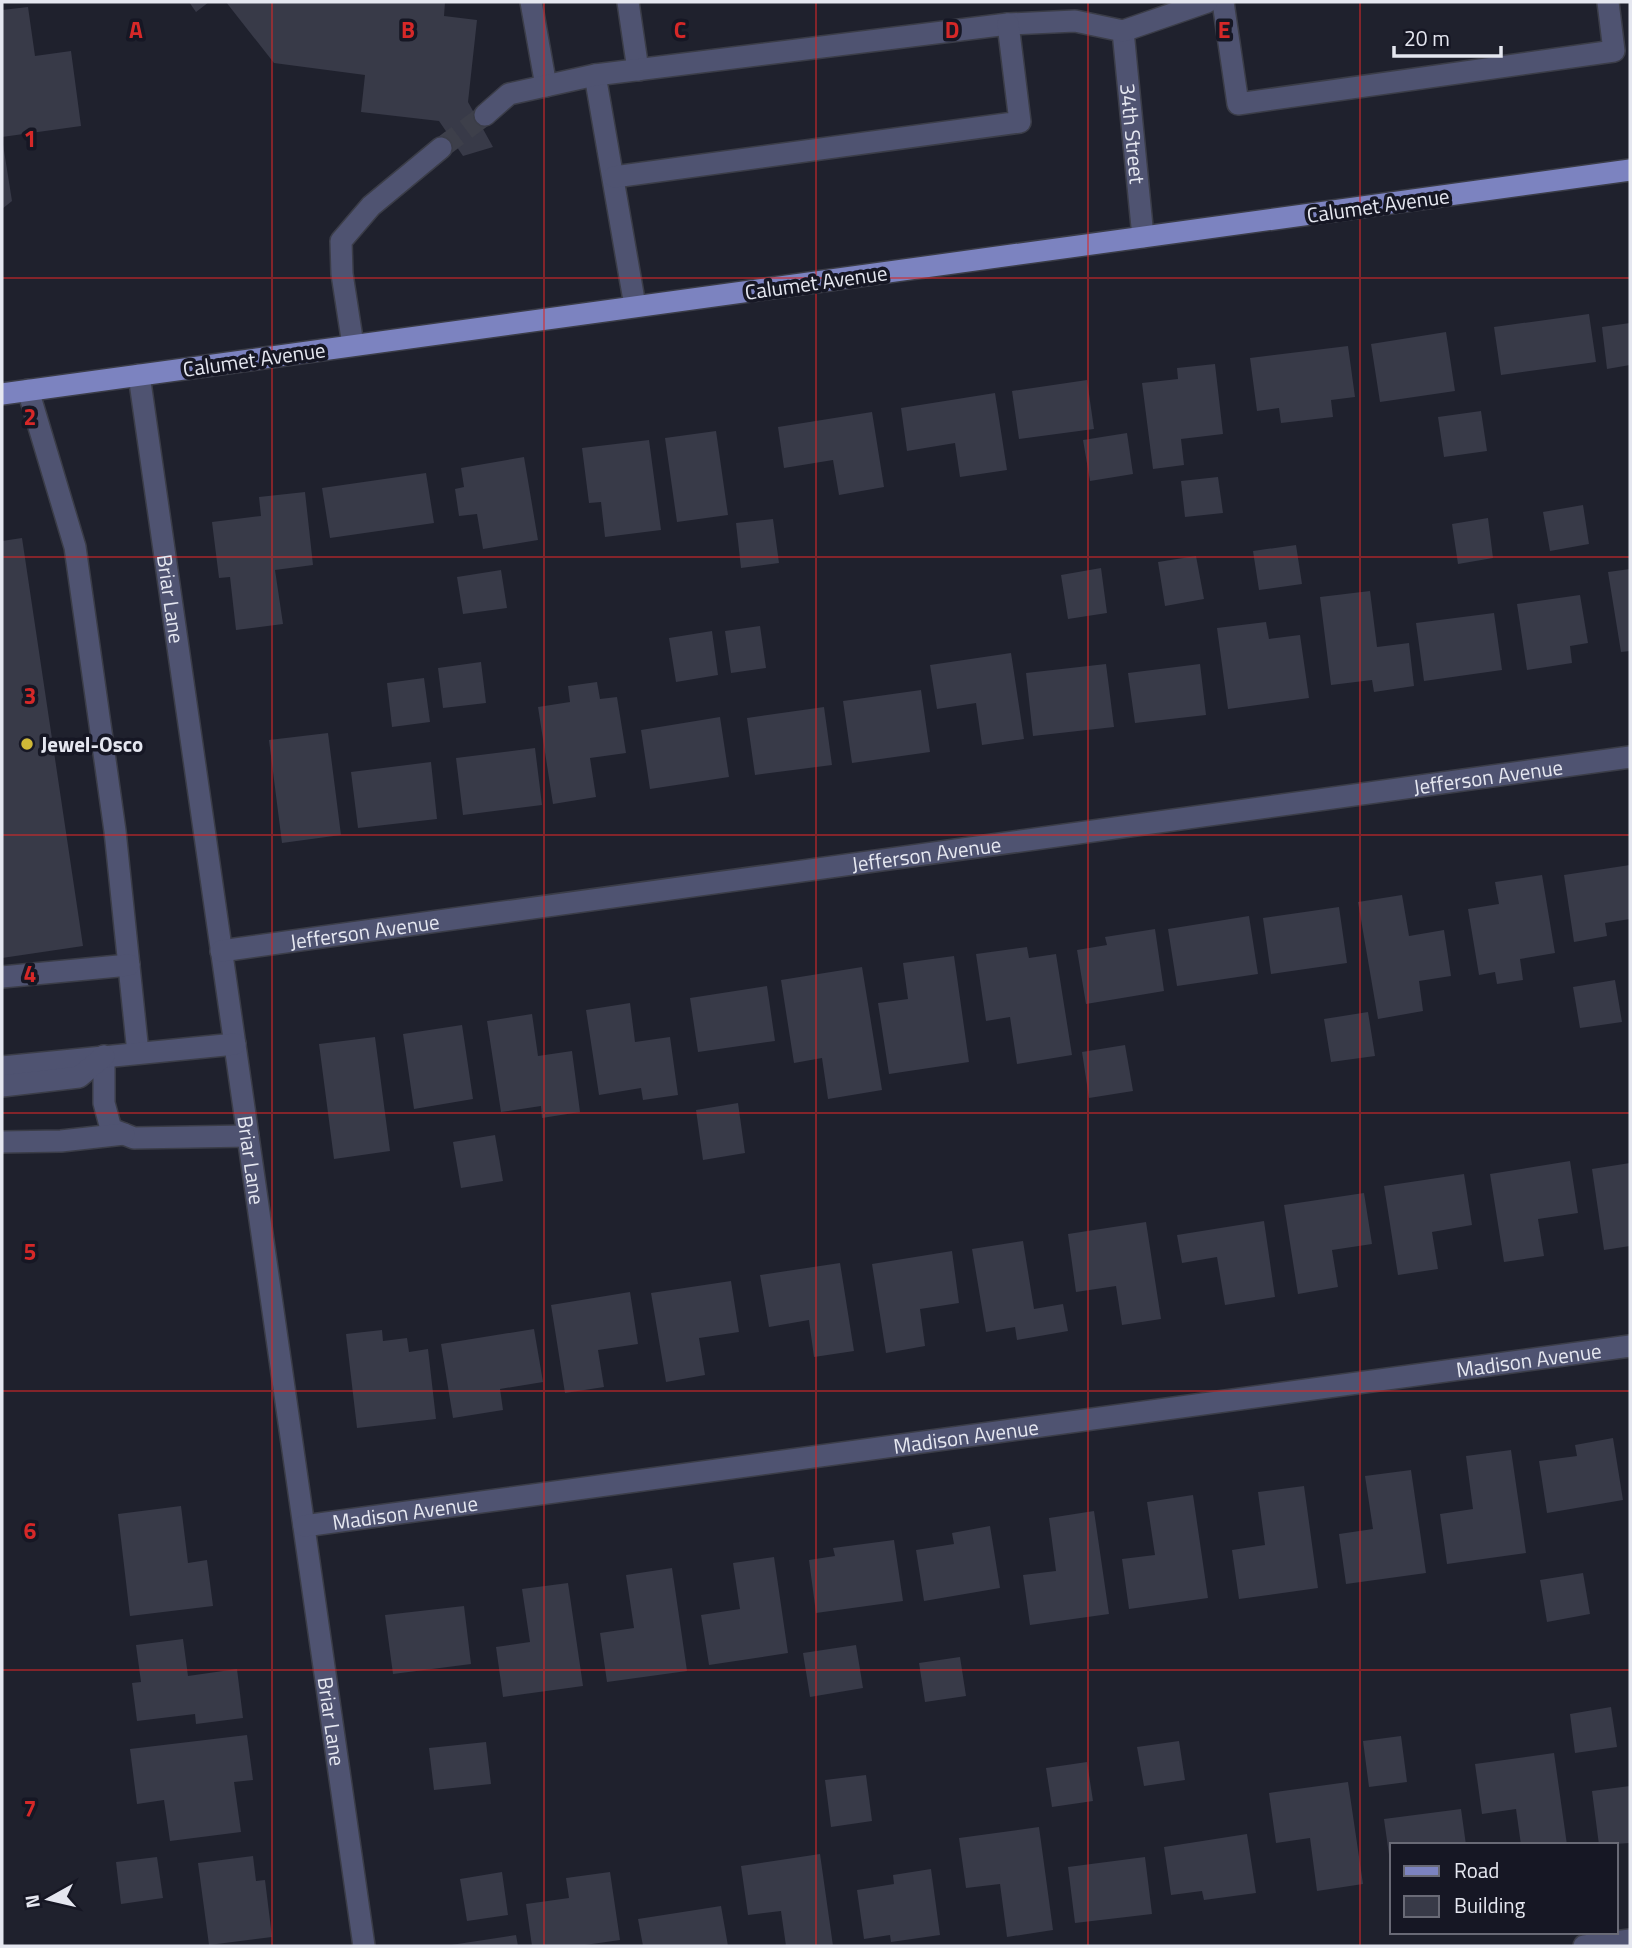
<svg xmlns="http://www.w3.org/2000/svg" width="1632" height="1948" viewBox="0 0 1632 1948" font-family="'Titillium Web',sans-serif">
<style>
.building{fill:#383a48}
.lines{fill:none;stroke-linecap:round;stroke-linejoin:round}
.minor-tunnel{stroke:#3d3f4a;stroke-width:21;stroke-dasharray:21 10;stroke-linecap:butt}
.minor-casing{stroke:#3b3d48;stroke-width:24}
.major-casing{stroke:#3b3d48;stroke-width:24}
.minor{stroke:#4f5371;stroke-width:21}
.major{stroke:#7c83c0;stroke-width:21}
.grid{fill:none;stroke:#d62828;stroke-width:2;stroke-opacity:0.55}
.poi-dot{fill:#cfb837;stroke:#161724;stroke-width:2.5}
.labels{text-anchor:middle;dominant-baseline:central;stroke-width:7;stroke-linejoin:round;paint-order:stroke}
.street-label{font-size:21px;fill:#e5e7f0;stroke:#161724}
.poi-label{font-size:21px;font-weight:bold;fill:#e5e7f0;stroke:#161724;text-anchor:start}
.grid-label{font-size:23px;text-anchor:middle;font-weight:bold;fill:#d62828;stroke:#161724;stroke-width:7;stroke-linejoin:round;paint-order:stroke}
</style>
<rect width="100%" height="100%" fill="#1f212d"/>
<path class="building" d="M 189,2 L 209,2 L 196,12 Z
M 226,2 L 445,2 L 444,16 L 477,20 L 468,102 L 493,147 L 463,156 L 439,121 L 361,112 L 365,75 L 274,63 Z
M 28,7 L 35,56 L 71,51 L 81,126 L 2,137 L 2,10 Z
M 2,138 L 12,201 L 2,209 Z
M 1589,314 L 1596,362 L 1501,375 L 1494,327 Z
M 1630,323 L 1630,365 L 1607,369 L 1602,327 Z
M 1446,332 L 1455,391 L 1380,402 L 1371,344 Z
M 1348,346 L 1355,397 L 1331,400 L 1333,417 L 1281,423 L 1279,408 L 1257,411 L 1250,358 Z
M 1215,364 L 1223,434 L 1181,439 L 1184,465 L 1153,469 L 1142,383 L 1178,379 L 1177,368 Z
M 1087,380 L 1094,429 L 1019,439 L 1012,391 Z
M 995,393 L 1007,470 L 960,477 L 955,443 L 907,451 L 901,408 Z
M 1481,411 L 1487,451 L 1444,457 L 1438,417 Z
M 872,412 L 884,487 L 839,495 L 833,460 L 784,468 L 778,427 Z
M 716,431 L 728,515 L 677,522 L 665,438 Z
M 1127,433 L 1133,474 L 1090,481 L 1083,440 Z
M 649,440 L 661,530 L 605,537 L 601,502 L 589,503 L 582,448 Z
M 524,457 L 538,540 L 483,549 L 477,514 L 459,516 L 455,489 L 464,487 L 461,468 Z
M 426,473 L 434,523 L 330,538 L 322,488 Z
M 1218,477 L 1223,513 L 1185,517 L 1181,481 Z
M 305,492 L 313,565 L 275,570 L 283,624 L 236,630 L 230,577 L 219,578 L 212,522 L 261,516 L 259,497 Z
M 1583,505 L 1589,544 L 1550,551 L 1543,512 Z
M 1488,518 L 1493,558 L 1458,564 L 1452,524 Z
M 773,519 L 779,563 L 741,568 L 736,523 Z
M 22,538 L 83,946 L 2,958 L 2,541 Z
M 1296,545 L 1302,584 L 1259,590 L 1253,551 Z
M 1196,556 L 1204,599 L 1165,606 L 1158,562 Z
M 1101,568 L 1107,613 L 1068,619 L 1061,575 Z
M 1630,569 L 1630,651 L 1621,652 L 1608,572 Z
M 501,570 L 507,608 L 463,614 L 457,577 Z
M 1370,591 L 1377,647 L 1409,643 L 1414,686 L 1374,692 L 1372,680 L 1331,685 L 1320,597 Z
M 1580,595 L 1588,643 L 1570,646 L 1572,663 L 1527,670 L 1517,604 Z
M 1494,613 L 1502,670 L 1424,681 L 1416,623 Z
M 1266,622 L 1269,639 L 1300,635 L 1309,698 L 1228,709 L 1217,628 Z
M 760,626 L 766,668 L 731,673 L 725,631 Z
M 712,631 L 718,675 L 676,682 L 669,638 Z
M 1011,653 L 1024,739 L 982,745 L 976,703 L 937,709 L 930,665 Z
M 481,662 L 486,703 L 443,708 L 438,668 Z
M 1106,664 L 1114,727 L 1033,736 L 1026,673 Z
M 1200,664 L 1206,715 L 1135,723 L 1128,673 Z
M 424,678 L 430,722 L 392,727 L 387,683 Z
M 597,682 L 600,699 L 617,697 L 626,753 L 590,758 L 596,797 L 553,804 L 538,707 L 570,702 L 568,686 Z
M 921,690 L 930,752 L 852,763 L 843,701 Z
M 824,707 L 832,765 L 755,775 L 747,718 Z
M 720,717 L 729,777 L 650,789 L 641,730 Z
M 328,733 L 341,835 L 282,843 L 269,740 Z
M 535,748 L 542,805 L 463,815 L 456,758 Z
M 431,762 L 437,819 L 358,828 L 351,772 Z
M 1630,865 L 1630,919 L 1605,923 L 1607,936 L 1574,942 L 1564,875 Z
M 1542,875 L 1555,953 L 1520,959 L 1523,980 L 1497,984 L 1495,972 L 1479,975 L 1468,909 L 1499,904 L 1495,882 Z
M 1402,895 L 1409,936 L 1444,930 L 1451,976 L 1419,981 L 1423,1011 L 1378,1019 L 1358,902 Z
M 1339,907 L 1347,963 L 1271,974 L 1263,918 Z
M 1249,916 L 1258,974 L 1177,986 L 1168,929 Z
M 1155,929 L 1164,991 L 1086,1004 L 1077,950 L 1107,945 L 1105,937 Z
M 1027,947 L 1029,958 L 1056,954 L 1072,1055 L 1017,1064 L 1010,1017 L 986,1021 L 976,954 Z
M 954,956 L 969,1062 L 889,1074 L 878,1003 L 908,999 L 903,963 Z
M 862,967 L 882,1090 L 828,1099 L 822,1058 L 794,1063 L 781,980 Z
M 1615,980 L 1622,1022 L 1580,1028 L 1573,987 Z
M 767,986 L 775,1041 L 698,1052 L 690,998 Z
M 630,1003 L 635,1042 L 670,1037 L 678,1095 L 643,1100 L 641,1088 L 599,1095 L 586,1010 Z
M 1368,1012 L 1375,1056 L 1331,1062 L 1324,1019 Z
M 532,1014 L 538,1056 L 572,1051 L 580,1112 L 542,1118 L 541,1106 L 501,1112 L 487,1021 Z
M 462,1025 L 473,1099 L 414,1109 L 403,1034 Z
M 375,1037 L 390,1151 L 334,1159 L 319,1044 Z
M 1125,1045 L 1133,1091 L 1089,1098 L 1082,1052 Z
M 738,1103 L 745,1153 L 703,1160 L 696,1110 Z
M 495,1135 L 503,1181 L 461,1188 L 453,1142 Z
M 1570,1161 L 1578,1213 L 1538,1219 L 1544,1256 L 1504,1262 L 1490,1174 Z
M 1630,1163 L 1630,1246 L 1604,1250 L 1592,1169 Z
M 1464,1174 L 1472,1225 L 1432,1232 L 1438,1269 L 1398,1275 L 1384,1186 Z
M 1364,1193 L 1372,1244 L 1332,1250 L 1338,1287 L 1298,1294 L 1284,1205 Z
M 1264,1221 L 1275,1297 L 1225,1305 L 1217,1257 L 1182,1263 L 1177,1235 Z
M 1146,1222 L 1161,1319 L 1122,1325 L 1116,1286 L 1076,1292 L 1068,1234 Z
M 1023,1241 L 1034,1309 L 1063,1304 L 1068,1331 L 1017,1340 L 1015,1327 L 986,1332 L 972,1249 Z
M 952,1251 L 959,1303 L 920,1309 L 925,1346 L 886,1353 L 872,1264 Z
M 840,1263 L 854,1351 L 814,1357 L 809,1320 L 769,1327 L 760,1275 Z
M 731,1281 L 739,1332 L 699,1338 L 705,1375 L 666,1382 L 651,1293 Z
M 630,1292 L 638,1344 L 598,1350 L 604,1387 L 565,1393 L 551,1305 Z
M 534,1329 L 543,1382 L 500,1389 L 503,1410 L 453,1418 L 441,1344 Z
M 382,1330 L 383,1341 L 407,1338 L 409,1352 L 428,1349 L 436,1419 L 357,1428 L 346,1334 Z
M 1613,1438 L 1623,1500 L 1547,1513 L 1539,1461 L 1577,1456 L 1575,1445 Z
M 1511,1450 L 1526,1553 L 1447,1564 L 1440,1514 L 1473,1509 L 1466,1456 Z
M 1411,1470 L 1426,1573 L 1346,1584 L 1339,1534 L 1373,1529 L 1365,1476 Z
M 1304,1486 L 1318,1588 L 1239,1599 L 1232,1550 L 1265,1545 L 1258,1492 Z
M 1193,1495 L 1208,1598 L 1129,1609 L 1122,1559 L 1155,1555 L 1147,1502 Z
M 181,1506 L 188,1563 L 207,1560 L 213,1606 L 130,1616 L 118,1514 Z
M 1094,1511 L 1109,1614 L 1030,1625 L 1023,1575 L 1056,1571 L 1049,1518 Z
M 990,1526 L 1000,1588 L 924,1601 L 916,1550 L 954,1544 L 952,1533 Z
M 894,1540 L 903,1601 L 816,1613 L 809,1560 L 835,1556 L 833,1548 Z
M 774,1557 L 788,1653 L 709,1665 L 701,1615 L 740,1609 L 733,1563 Z
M 672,1568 L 687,1671 L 607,1682 L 600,1633 L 634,1628 L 626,1575 Z
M 1583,1573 L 1590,1614 L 1547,1622 L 1540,1580 Z
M 568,1583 L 583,1686 L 503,1697 L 496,1647 L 530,1642 L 522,1589 Z
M 464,1606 L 471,1664 L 393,1674 L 385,1615 Z
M 183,1639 L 188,1676 L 237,1669 L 243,1718 L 196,1724 L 195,1714 L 137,1721 L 132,1683 L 141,1682 L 136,1645 Z
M 856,1645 L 863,1688 L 810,1697 L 803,1653 Z
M 960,1657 L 966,1696 L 925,1702 L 919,1663 Z
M 1611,1707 L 1617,1747 L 1575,1753 L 1570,1714 Z
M 247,1735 L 253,1780 L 234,1782 L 241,1832 L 170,1841 L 164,1800 L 137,1804 L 130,1749 Z
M 1401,1736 L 1407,1782 L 1369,1787 L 1363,1741 Z
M 1179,1741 L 1185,1780 L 1144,1786 L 1137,1747 Z
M 486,1742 L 491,1784 L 434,1790 L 429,1748 Z
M 1554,1753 L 1567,1845 L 1521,1845 L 1516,1809 L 1482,1814 L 1475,1764 Z
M 1087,1762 L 1093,1801 L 1052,1807 L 1046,1768 Z
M 866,1775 L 872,1821 L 831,1827 L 825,1780 Z
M 1348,1782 L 1363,1884 L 1317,1891 L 1310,1838 L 1276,1843 L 1269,1793 Z
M 1630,1786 L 1630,1843 L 1599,1845 L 1592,1791 Z
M 1461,1809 L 1466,1845 L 1392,1845 L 1391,1869 L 1384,1819 Z
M 1039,1827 L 1053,1930 L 1007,1937 L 1000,1884 L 966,1888 L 959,1838 Z
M 1247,1834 L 1256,1893 L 1204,1900 L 1202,1891 L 1171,1895 L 1164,1847 Z
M 820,1854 L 833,1946 L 786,1946 L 781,1911 L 748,1915 L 741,1866 Z
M 253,1856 L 256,1881 L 265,1880 L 272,1937 L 209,1945 L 198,1863 Z
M 157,1857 L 163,1898 L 121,1904 L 116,1862 Z
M 1145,1857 L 1152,1914 L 1075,1923 L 1068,1867 Z
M 931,1869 L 940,1935 L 891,1942 L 890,1935 L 864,1939 L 857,1890 L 894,1884 L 893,1875 Z
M 502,1872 L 508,1915 L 467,1921 L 460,1879 Z
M 610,1872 L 620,1940 L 578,1946 L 532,1946 L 526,1904 L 569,1898 L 566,1878 Z
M 721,1906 L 728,1946 L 643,1946 L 638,1919 Z
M 516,1935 L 518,1946 L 452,1946 L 451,1945 Z"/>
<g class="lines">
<path class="minor-tunnel" d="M 441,148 L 485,115"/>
<defs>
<g id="minor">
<path d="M 531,2 L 546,86"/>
<path d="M 628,2 L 638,70"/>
<path d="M 1223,2 L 1238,104 L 1614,51 L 1608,2"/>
<path id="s1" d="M 1123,31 L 1143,237"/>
<path d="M 595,75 L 635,306"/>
<path d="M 485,115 L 509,94 L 595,75 L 1008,24 L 1075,21 L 1123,31 L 1207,2"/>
<path d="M 614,177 L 1020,122 L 1008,24"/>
<path d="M 353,345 L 342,274 L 341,241 L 371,206 L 441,148"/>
<path id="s2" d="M 139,375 L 364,1946"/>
<path d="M 28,390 L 75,547 L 115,831 L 138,1053"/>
<path id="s3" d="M 221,951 L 1630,757"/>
<path d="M 2,977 L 129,965"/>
<path d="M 104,1056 L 104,1103 L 111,1129 L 134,1138 L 248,1136"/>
<path d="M 2,1067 L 235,1044"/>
<path d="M 2,1086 L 79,1077 L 104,1056"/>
<path d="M 2,1142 L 61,1141 L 124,1134"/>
<path id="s4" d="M 304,1526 L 1630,1346"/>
<path d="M 1584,1946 L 1630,1940"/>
</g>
<path id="major" d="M 2,394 L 1630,170"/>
</defs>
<use href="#minor" class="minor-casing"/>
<use href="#major" class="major-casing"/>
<use href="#minor" class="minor"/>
<use href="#major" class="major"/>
</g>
<path class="grid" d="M 272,2 L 272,1946M 544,2 L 544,1946M 816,2 L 816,1946M 1088,2 L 1088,1946M 1360,2 L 1360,1946M 2,278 L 1630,278M 2,557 L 1630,557M 2,835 L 1630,835M 2,1113 L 1630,1113M 2,1391 L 1630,1391M 2,1670 L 1630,1670"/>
<circle class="poi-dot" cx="27" cy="744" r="7"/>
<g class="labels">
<g class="street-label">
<text stroke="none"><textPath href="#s1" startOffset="103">34th Street</textPath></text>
<text transform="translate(1378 205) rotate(-8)">Calumet Avenue</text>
<text transform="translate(816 282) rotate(-8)">Calumet Avenue</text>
<text transform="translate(254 359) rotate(-8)">Calumet Avenue</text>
<text stroke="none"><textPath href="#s2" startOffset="226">Briar Lane</textPath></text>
<text stroke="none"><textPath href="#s3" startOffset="1279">Jefferson Avenue</textPath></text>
<text stroke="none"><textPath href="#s3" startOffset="712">Jefferson Avenue</textPath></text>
<text stroke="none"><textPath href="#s3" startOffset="145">Jefferson Avenue</textPath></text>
<text stroke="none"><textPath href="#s2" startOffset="793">Briar Lane</textPath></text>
<text stroke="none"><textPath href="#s4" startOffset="1236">Madison Avenue</textPath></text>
<text stroke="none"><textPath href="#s4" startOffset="668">Madison Avenue</textPath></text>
<text stroke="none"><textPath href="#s4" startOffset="102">Madison Avenue</textPath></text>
<text stroke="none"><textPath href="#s2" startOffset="1360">Briar Lane</textPath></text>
</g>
<g class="poi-label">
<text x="41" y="744">Jewel-Osco</text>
</g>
</g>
<g class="grid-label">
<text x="136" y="38">A</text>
<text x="408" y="38">B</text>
<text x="680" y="38">C</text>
<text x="952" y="38">D</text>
<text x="1224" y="38">E</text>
<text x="30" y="147">1</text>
<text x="30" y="425">2</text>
<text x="30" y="704">3</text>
<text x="30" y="982">4</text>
<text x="30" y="1260">5</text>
<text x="30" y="1539">6</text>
<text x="30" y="1817">7</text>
</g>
<rect width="1632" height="1948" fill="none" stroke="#e5e7f0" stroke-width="7"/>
<rect x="1390" y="1843" width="228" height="91" fill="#161724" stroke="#696a76" stroke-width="2"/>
<rect x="1404" y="1866" width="35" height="10" fill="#7c83c0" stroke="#696a76" stroke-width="2"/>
<text x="1454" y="1878" font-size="21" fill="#e5e7f0">Road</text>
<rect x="1404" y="1896" width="35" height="21" fill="#383a48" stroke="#696a76" stroke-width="2"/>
<text x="1454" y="1913" font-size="21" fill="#e5e7f0">Building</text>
<g transform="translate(49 1899) rotate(262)" stroke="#161724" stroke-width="5" paint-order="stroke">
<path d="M0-5L12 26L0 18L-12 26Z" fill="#e5e7f0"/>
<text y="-10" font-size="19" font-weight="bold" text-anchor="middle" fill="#e5e7f0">N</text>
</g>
<path d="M1394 46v10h107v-10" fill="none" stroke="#e5e7f0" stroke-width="3.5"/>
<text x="1404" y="46" font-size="21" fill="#e5e7f0" stroke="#161724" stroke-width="5" paint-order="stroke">20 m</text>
</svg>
